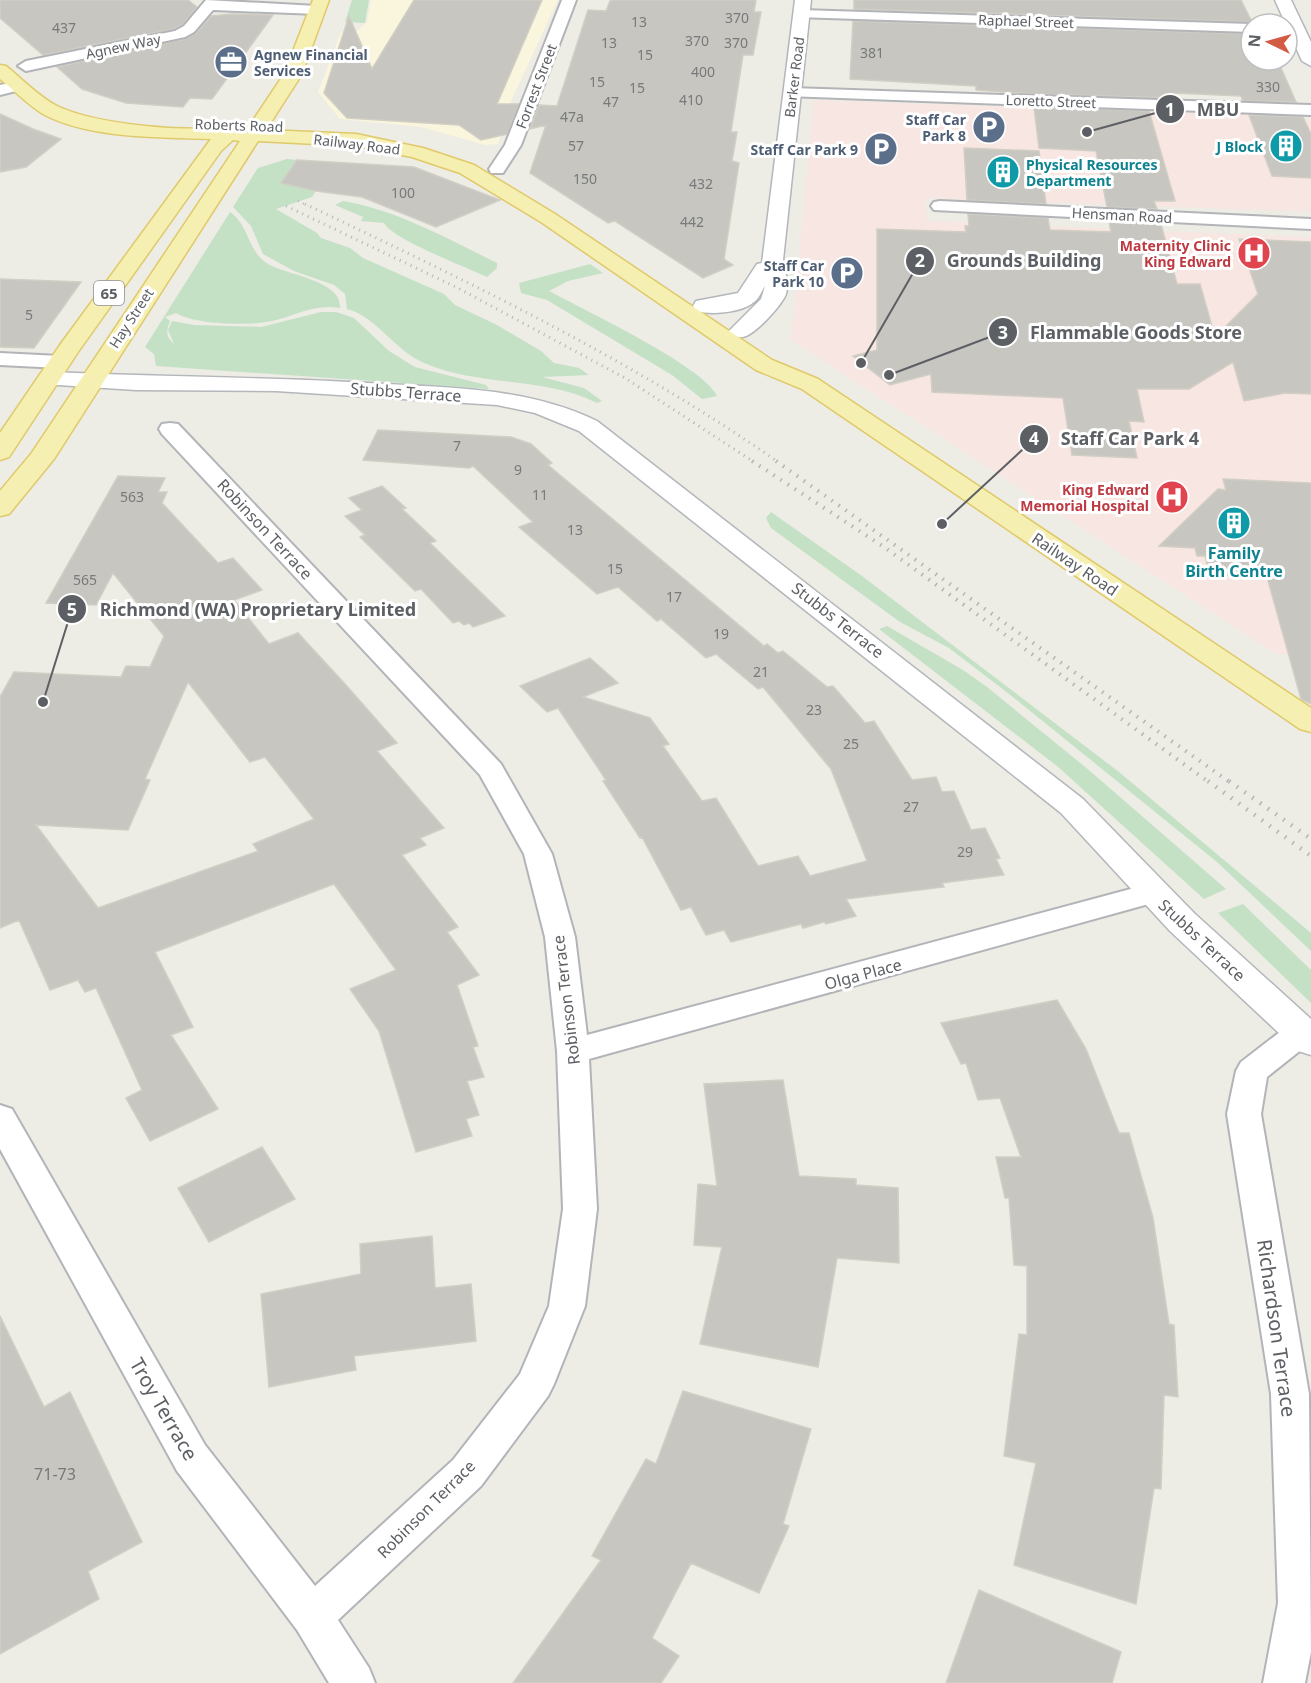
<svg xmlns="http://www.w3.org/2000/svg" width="1311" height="1683" viewBox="0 0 1311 1683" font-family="'Noto Sans',sans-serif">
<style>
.commercial{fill:#faf5dd}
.medical{fill:#f8e6e2}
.green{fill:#c4e1c6}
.building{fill:#c8c6c1;stroke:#d1cec4;stroke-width:1.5;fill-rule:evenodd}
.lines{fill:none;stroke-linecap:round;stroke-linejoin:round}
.street-casing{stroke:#b2b4b8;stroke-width:4}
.secondary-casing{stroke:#b3b6ba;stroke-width:3}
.primary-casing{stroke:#e0c96a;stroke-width:3}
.street{fill:#fff;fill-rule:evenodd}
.secondary{fill:#fff;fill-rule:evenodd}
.primary{fill:#f5f0b1;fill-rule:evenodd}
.rail-far3{stroke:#b4b5b5;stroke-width:2;stroke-dasharray:1 4.5;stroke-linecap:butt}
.rail-far2{stroke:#b4b5b5;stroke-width:3;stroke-dasharray:1 5;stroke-linecap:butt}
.rail-far1{stroke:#b4b5b5;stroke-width:4;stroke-dasharray:1.5 7;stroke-linecap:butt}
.rail{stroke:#b4b5b5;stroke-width:4.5;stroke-dasharray:1.5 8;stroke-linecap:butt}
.labels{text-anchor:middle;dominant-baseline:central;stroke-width:6;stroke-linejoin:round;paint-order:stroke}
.number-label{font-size:14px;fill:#77797a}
.far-street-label{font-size:14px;fill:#5c5f63;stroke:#fff}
.far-service-label{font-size:14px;font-weight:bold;fill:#4e5e75;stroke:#fff;text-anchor:end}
.far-culture-label{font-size:14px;font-weight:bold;fill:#0d838f;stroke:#fff;text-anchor:end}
.far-health-label{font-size:14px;font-weight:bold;fill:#be3a42;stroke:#fff;text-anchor:end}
.shield{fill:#fff;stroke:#8d8f92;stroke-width:1.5}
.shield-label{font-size:15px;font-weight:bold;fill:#5c5f63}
.street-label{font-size:16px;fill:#5c5f63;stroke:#fff}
.culture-label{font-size:16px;font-weight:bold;fill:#0d838f;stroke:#fff}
.near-number-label{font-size:16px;fill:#77797a}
.near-street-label{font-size:20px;fill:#5c5f63;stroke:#fff}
.leader{fill:none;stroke:#5c5f63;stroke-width:2}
.callout-dot{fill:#5c5f63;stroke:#fff;stroke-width:2}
.mark-label{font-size:18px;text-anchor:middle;font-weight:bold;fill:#fff}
.callout-label{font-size:18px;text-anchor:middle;font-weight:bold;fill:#5c5f63;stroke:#fff;stroke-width:6;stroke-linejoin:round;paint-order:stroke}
</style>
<rect width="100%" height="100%" fill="#edece5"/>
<path class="commercial" d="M 371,0 L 558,0 L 512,99 L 498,144 L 485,145 L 421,127 L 340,119 L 318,92 L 341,32 L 358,30 L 367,22 Z"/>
<path class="medical" d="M 814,100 L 1287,116 L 1311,121 L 1311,212 L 925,198 L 927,221 L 1311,237 L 1311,656 L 1276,654 L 791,340 Z"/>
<path class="green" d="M 352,0 L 369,0 L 365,23 L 345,22 Z
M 287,159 L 297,160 L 282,182 L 316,191 L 312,197 L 276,209 L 317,233 L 321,238 L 350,248 L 363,258 L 444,294 L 455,305 L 497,325 L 541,351 L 554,363 L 579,368 L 589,375 L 542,377 L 584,388 L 602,401 L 597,403 C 544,376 479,387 424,363 C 394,350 377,317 347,309 L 345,294 L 334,285 L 294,271 L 263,254 L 251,226 L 233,207 L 258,168 Z
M 343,201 C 397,210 448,239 497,263 L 497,268 L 487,277 C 466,267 392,239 384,223 L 361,221 L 363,217 L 335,205 Z
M 230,212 C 250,226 247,251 268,264 C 287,275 343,281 340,308 C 316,303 294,316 272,321 C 248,326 197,325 176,313 L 165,317 L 170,321 C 166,331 166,337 174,344 L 168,330 L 172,321 L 194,325 L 261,327 L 321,312 L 336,312 L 354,318 L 389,351 L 415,367 L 486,385 L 489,389 L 156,366 L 154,354 L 145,347 Z
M 590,264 L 603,273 L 568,281 L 549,291 C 582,309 705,367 717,396 L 702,399 L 672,375 L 547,300 L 521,293 L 519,283 Z
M 771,512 L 862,576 L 1119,772 L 1311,933 L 1311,951 L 1217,862 L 1013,697 L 949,648 L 900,622 L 771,528 L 766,518 Z
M 887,626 L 963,670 L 987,687 L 1090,771 L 1226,889 L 1204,899 L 1057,766 L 879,629 Z
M 1243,904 L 1311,970 L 1311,1003 L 1218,913 Z"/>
<path class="building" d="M 0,0 L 188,0 L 197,7 L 183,24 L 174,29 L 43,55 L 0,18 Z
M 414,0 L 542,0 L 497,104 L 519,104 L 507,134 L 481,140 L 459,125 L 347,118 L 324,93 L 349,16 L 372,69 Z
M 614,0 L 756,0 L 754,12 L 761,12 L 753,55 L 743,55 L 731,132 L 737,132 L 732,161 L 739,163 L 724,259 L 733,265 L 703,278 L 615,221 L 608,223 L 530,173 L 546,125 L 530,129 L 539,105 L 557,106 L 588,10 L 606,11 L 610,1 Z
M 854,0 L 1241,0 L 1252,22 L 854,9 Z
M 232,14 L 273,15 L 212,99 L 190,98 L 183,107 L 126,103 L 82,89 L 57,67 L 185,39 L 196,33 L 211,16 Z
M 853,21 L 1251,34 L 1251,60 L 1270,60 L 1273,68 L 1281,68 L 1296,102 L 1243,101 L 1241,96 L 1174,93 L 1175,98 L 1032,94 L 976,90 L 976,86 L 850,79 Z
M 1034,107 L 1149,111 L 1175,201 L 1154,201 L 1157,209 L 1107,207 L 1096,151 L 1039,148 Z
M 0,114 L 33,129 L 61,139 L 26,167 L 0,172 Z
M 1249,115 L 1303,117 L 1311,134 L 1311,178 L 1272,176 Z
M 964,148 L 1039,151 L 1046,204 L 967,200 Z
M 297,160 L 414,167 L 500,200 L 436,227 L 362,197 L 316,191 L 281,183 Z
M 968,214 L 1048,218 L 1050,230 L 1111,232 L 1109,221 L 1161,224 L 1177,284 L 1200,284 L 1215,337 L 1258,294 L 1239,239 L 1311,242 L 1311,394 L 1285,393 L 1244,401 L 1233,362 L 1189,389 L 1137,389 L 1144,422 L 1129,421 L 1137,458 L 1072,455 L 1063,398 L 932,392 L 931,374 L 890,385 L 853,356 L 877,350 L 877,229 L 966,232 L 965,226 L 969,226 Z
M 0,279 L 81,282 L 34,348 L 0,347 Z
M 378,430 L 511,437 L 531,444 L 552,463 L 548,465 L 764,646 L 767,644 L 778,653 L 783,651 L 827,687 L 833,686 L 865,723 L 874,721 L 912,780 L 936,777 L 942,792 L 954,791 L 971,830 L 985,828 L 1000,858 L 996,859 L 1004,875 L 942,883 L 944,887 L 846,899 L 856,916 L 826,924 L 824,922 L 803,928 L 801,924 L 731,942 L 724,930 L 706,935 L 691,907 L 681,910 L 642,837 L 640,838 L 603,781 L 606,780 L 558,708 L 547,712 L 520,686 L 590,658 L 618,683 L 583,697 L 650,718 L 669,744 L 663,746 L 702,801 L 716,798 L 758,866 L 798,856 L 810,876 L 867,861 L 831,769 L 763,687 L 758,689 L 716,654 L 706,658 L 661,619 L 657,621 L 618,587 L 597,594 L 519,527 L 533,522 L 473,466 L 469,468 L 363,460 Z
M 118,476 L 165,478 L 158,492 L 167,492 L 162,503 L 218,563 L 233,558 L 262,590 L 234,600 L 269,644 L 298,633 L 345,684 L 397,743 L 377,751 L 444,828 L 420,838 L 426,845 L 402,855 L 458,927 L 447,932 L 479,975 L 457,985 L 478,1046 L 473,1047 L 484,1077 L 467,1081 L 479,1115 L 466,1119 L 472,1136 L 416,1152 L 379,1031 L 350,989 L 396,970 L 334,884 L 155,952 L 193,1027 L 171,1035 L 218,1109 L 150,1141 L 126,1098 L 142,1090 L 96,988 L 85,992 L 78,980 L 50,990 L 19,920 L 0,928 L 0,697 L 14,672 L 121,677 L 126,666 L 150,667 L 164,636 L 113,573 L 96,605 L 46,603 ZM 188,682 L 250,762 L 265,757 L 314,819 L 253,844 L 258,851 L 98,908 L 36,825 L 128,830 L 150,780 L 145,779 Z
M 1223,479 L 1311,483 L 1311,704 L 1301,699 L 1267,577 L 1210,574 L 1205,556 L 1197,556 L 1195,548 L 1159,546 L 1218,489 L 1226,490 Z
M 382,486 L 406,508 L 402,509 L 436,541 L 430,543 L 505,616 L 473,627 L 469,623 L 464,625 L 459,621 L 453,623 L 421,589 L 415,591 L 360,537 L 365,535 L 345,516 L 362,510 L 349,498 Z
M 1057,1000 L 1086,1049 L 1119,1133 L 1129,1133 L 1153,1218 L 1169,1324 L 1174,1325 L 1178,1397 L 1164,1395 L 1161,1489 L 1154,1488 L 1136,1604 L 1014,1565 L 1036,1463 L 1004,1456 L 1019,1334 L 1027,1335 L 1027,1266 L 1014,1265 L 1009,1198 L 1005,1198 L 996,1157 L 1021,1157 L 1000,1098 L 978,1100 L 966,1063 L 961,1064 L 941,1023 Z
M 783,1080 L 799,1176 L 856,1179 L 856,1185 L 898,1188 L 899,1263 L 837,1258 L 818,1367 L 700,1344 L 722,1247 L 694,1245 L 698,1184 L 717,1186 L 704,1084 Z
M 262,1147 L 295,1199 L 209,1242 L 178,1188 Z
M 432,1236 L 435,1288 L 471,1284 L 476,1341 L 354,1356 L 356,1370 L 269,1387 L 261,1294 L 361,1274 L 360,1244 Z
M 0,1316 L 44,1407 L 70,1392 L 142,1542 L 88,1571 L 99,1599 L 0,1654 Z
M 683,1391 L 811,1429 L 783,1524 L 789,1526 L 759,1593 L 691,1563 L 652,1638 L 679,1656 L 661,1683 L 513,1683 L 601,1560 L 592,1556 L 646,1459 L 656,1464 Z
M 979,1590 L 1121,1652 L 1112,1683 L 946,1683 Z"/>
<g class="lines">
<defs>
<path id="street" d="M 206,0 L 317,6 L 324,10 L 317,14 L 213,10 L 194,32 L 185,37 L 26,71 L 18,66 L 26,61 L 175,31 L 184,26 Z
M 562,0 L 576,0 L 521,145 L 503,173 L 491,173 L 489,169 L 505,145 Z
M 801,10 L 1251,24 L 1252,24 L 1251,32 L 796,17 L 796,11 Z
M 19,81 L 27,86 L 24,89 L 0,95 L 0,85 Z
M 792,88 L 1311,105 L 1311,115 L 786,96 L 784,93 L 786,90 Z
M 940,201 L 1311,219 L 1311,229 L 934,210 L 931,206 L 934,202 Z
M 0,353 L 60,356 L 67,358 L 70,362 L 67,366 L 60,368 L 0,365 Z
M 170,423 L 178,424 L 501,764 L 552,854 L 575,937 L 587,1035 L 1153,883 L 1163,886 L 1168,893 L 1163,900 L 589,1059 L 597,1209 L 585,1306 L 554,1384 L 548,1396 L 481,1486 L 338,1620 L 369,1668 L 375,1683 L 329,1683 L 297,1630 L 177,1471 L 0,1149 L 0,1105 L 12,1109 L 205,1445 L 315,1586 L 453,1460 L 520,1374 L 549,1306 L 563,1209 L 557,1051 L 545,937 L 524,854 L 480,775 L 162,434 L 159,429 L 162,424 Z
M 1300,1021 L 1311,1025 L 1311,1042 L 1267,1077 L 1261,1114 L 1309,1394 L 1311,1652 L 1305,1683 L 1263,1683 L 1278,1603 L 1271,1394 L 1227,1114 L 1236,1071 L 1241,1062 L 1289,1025 Z"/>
<path id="secondary" d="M 795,0 L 811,0 L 783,260 C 785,271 789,283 786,294 C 782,305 757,332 746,336 C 741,338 737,337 732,336 L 729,331 L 761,299 L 765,286 C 762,290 759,299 754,302 C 741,313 711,315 696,311 L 693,306 L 696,301 L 738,293 L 757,264 L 762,263 Z
M 1275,0 L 1291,0 L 1311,42 L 1311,66 L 1302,61 Z
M 50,372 C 163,377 275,377 387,384 C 460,388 530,389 597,421 L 1083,799 L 1194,913 L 1311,1019 L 1311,1055 L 1298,1051 L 1170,931 L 1061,813 L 579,431 L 535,413 L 497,405 L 276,391 L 136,390 L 42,384 L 38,379 L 42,374 Z"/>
<path id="primary" d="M 313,0 L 329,0 L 302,74 L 266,130 L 356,134 L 423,148 L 474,165 L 555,214 L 772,360 L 818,379 L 1311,708 L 1311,732 L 1300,729 L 802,389 L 756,370 L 541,222 L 460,173 L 412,157 L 356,146 L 258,141 L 54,459 L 9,514 L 0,516 L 0,491 L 31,454 L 240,141 L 233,140 L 221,151 L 78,352 L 9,457 L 0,460 L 0,433 L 60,345 L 211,139 C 159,137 90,139 43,114 C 28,105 14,90 0,79 L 0,65 L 6,66 C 22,79 39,97 57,106 C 96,125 199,135 240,124 L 248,128 L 284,74 Z"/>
</defs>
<use href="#street" class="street-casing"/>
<use href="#secondary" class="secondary-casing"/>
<use href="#primary" class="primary-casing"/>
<use href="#street" class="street"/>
<use href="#secondary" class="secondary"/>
<use href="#primary" class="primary"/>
<path class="rail-far3" d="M 298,201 L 308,206"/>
<path class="rail-far2" d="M 305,204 C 467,281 631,359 778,462
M 286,206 L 456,287 L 625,378 L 754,462"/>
<path class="rail-far1" d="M 752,461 L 884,547 L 1210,783
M 776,461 L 1231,783"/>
<path class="rail" d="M 1208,781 L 1311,856
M 1229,781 L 1311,839"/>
</g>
<defs>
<symbol id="office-disc" viewBox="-11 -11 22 22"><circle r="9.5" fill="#5c6f8a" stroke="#fff"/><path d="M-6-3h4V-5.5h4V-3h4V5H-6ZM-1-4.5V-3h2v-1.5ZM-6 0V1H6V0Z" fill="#fff"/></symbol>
<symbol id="parking-disc" viewBox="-11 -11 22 22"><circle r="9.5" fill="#5c6f8a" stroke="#fff"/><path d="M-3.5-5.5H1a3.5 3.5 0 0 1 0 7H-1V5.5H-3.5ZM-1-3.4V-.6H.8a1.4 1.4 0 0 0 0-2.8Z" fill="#fff"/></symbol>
<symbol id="building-disc" viewBox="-11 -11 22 22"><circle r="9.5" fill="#0f9aa8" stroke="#fff"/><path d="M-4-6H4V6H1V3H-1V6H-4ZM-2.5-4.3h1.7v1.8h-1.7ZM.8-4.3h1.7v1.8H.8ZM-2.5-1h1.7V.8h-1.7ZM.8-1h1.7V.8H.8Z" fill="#fff"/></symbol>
<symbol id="hospital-disc" viewBox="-11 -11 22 22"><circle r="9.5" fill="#e0444e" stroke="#fff"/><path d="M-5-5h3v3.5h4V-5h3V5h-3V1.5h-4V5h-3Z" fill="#fff"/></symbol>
</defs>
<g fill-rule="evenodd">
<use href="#office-disc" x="212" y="43" width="38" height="38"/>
<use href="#parking-disc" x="970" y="108" width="38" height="38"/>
<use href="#building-disc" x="1267" y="127" width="38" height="38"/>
<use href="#parking-disc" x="862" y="130" width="38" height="38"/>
<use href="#building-disc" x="984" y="153" width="38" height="38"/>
<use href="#hospital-disc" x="1235" y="234" width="38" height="38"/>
<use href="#parking-disc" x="828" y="254" width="38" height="38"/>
<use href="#hospital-disc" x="1153" y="478" width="38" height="38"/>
<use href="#building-disc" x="1215" y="504" width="38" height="38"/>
</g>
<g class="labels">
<g class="number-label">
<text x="737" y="17">370</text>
<text x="639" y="21">13</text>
<text x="64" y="27">437</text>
<text x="697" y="40">370</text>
<text x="609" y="42">13</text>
<text x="736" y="42">370</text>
<text x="872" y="52">381</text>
<text x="645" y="54">15</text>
<text x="703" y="71">400</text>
<text x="597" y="81">15</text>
<text x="1268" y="86">330</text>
<text x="637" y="87">15</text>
<text x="691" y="99">410</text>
<text x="611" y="101">47</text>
<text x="572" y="116">47a</text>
<text x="576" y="145">57</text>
<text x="585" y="178">150</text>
<text x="701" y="183">432</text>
<text x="403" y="192">100</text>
<text x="692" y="221">442</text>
<text x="29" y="314">5</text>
<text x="457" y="445">7</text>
<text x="518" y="469">9</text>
<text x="540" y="494">11</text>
<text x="132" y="496">563</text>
<text x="575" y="529">13</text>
<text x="615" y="568">15</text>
<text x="85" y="579">565</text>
<text x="674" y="596">17</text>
<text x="721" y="633">19</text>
<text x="761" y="671">21</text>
<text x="814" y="709">23</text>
<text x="851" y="743">25</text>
<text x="911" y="806">27</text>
<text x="965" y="851">29</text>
</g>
<g class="far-street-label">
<text transform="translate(1026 21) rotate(2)">Raphael Street</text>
<text transform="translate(123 46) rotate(-12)">Agnew Way</text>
<text transform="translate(794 77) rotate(-83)">Barker Road</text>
<text transform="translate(536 86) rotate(-69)">Forrest Street</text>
<text transform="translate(1051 101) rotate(2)">Loretto Street</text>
<text transform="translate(239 125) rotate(2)">Roberts Road</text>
<text transform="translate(357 144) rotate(7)">Railway Road</text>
<text transform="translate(1122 215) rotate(3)">Hensman Road</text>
<text transform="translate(131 318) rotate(-57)">Hay Street</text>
</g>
<g class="far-service-label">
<text x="254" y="54" text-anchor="start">Agnew Financial<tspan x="254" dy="16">Services</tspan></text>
<text x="966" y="119">Staff Car<tspan x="966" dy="16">Park 8</tspan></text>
<text x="858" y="149">Staff Car Park 9</text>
<text x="824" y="265">Staff Car<tspan x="824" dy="16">Park 10</tspan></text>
</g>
<g class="far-culture-label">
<text x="1263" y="146">J Block</text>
<text x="1026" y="164" text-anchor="start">Physical Resources<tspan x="1026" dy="16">Department</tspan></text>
</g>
<g class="far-health-label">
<text x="1231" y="245">Maternity Clinic<tspan x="1231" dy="16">King Edward</tspan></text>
<text x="1149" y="489">King Edward<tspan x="1149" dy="16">Memorial Hospital</tspan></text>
</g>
<rect class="shield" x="94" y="281" width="30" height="24" rx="4.5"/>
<g class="shield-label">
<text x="109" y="293">65</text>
</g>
<g class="street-label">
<text transform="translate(406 392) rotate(4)">Stubbs Terrace</text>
<text transform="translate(265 529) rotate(47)">Robinson Terrace</text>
<text transform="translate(1075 564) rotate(34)">Railway Road</text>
<text transform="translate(838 620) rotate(38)">Stubbs Terrace</text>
<text transform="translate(1202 940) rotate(43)">Stubbs Terrace</text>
<text transform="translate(863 974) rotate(-15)">Olga Place</text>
<text transform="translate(566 1000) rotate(-97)">Robinson Terrace</text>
<text transform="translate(426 1509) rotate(-45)">Robinson Terrace</text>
</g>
<g class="culture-label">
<text x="1234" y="553">Family<tspan x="1234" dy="18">Birth Centre</tspan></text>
</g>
<g class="near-number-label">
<text x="55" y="1474">71-73</text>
</g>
<g class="near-street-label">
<text transform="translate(1277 1328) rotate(82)">Richardson Terrace</text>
<text transform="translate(164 1409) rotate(60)">Troy Terrace</text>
</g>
</g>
<path class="leader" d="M1087 132L1170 109M861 363L920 261M889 375L1003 332M942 524L1034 439M43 702L72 609"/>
<g class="callout-dot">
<circle cx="1087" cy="132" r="6"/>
<circle cx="861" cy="363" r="6"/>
<circle cx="889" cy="375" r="6"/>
<circle cx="942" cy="524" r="6"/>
<circle cx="43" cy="702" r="6"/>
<circle cx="1170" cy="109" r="15"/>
<circle cx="920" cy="261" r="15"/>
<circle cx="1003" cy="332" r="15"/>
<circle cx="1034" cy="439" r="15"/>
<circle cx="72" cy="609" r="15"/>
</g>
<g class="mark-label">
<text x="1170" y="116">1</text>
<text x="920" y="267">2</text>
<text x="1003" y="339">3</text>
<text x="1034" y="445">4</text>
<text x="72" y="616">5</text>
</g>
<g class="callout-label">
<text x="1218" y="116">MBU</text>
<text x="1024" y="267">Grounds Building</text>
<text x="1136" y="339">Flammable Goods Store</text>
<text x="1130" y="445">Staff Car Park 4</text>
<text x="258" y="616">Richmond (WA) Proprietary Limited</text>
</g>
<g transform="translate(1269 42) rotate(275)"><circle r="28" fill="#ffffff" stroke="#bebfc1" stroke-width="1.5"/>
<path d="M0-4.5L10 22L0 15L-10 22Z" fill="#d45b43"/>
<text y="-9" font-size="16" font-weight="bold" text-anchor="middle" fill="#5c5f63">N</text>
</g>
</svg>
